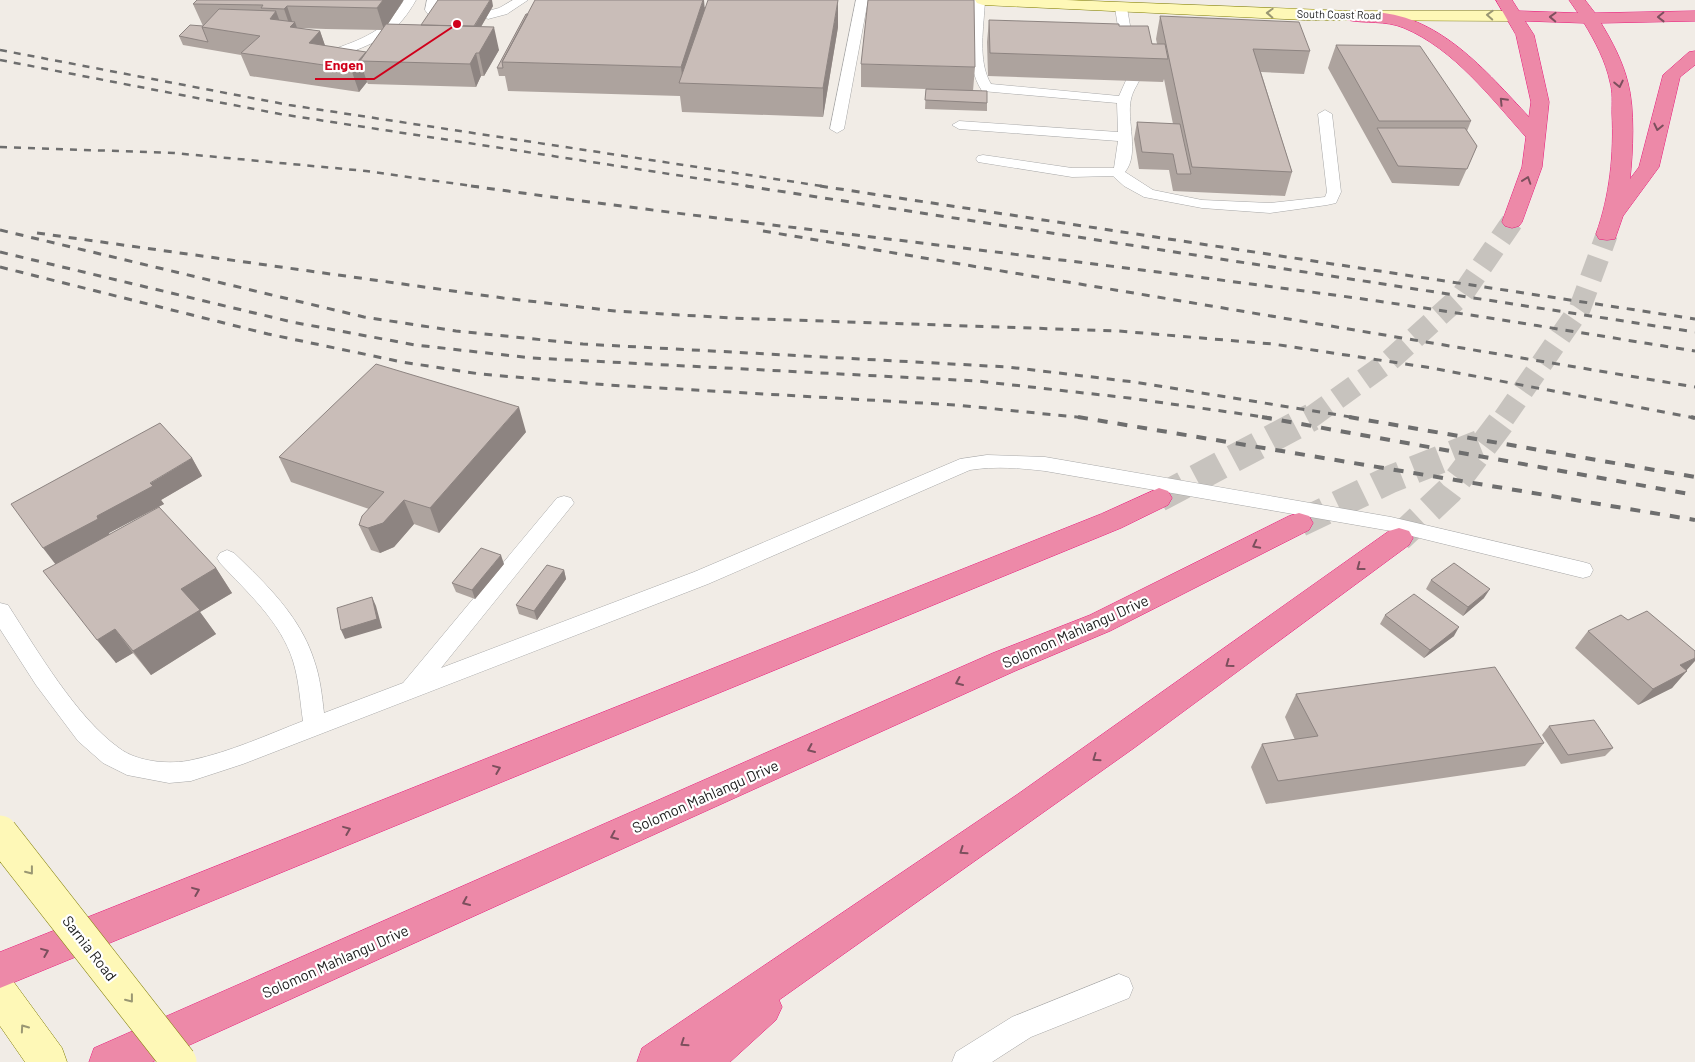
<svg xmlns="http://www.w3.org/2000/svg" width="1695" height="1062" viewBox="0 0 1695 1062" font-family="Barlow,sans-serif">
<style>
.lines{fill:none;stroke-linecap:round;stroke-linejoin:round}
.highway-tunnel-far1{stroke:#c7c3be;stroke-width:22;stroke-dasharray:22 11;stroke-linecap:butt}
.highway-tunnel{stroke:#c7c3be;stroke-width:28;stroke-dasharray:28 14;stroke-linecap:butt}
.lane-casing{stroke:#a7a7a7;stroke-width:1}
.secondary-casing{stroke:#7e7b00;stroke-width:1}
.highway-casing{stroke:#e81a7b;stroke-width:1}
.lane{fill:#fff;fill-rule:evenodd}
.secondary{fill:#fef8b7;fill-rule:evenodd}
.highway{fill:#ed89a8;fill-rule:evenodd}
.rail-far2{stroke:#6e6e6e;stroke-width:2.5;stroke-dasharray:7 7;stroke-linecap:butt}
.rail-far1{stroke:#6e6e6e;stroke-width:3;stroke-dasharray:8 8;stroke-linecap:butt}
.rail{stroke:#6e6e6e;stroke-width:4;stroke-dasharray:10 10;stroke-linecap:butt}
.secondary-bridge-casing{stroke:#7e7b00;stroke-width:36;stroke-linecap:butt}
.secondary-bridge{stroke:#fef8b7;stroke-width:35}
.wall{fill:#ada39e;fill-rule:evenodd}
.shaded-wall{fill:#8d8481}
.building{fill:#c9bdb8;stroke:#8d8481}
.oneway{stroke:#9a9773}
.oneway2{stroke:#7c4f5d}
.labels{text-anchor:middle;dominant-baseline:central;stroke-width:4.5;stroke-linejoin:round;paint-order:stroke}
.far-street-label{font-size:11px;fill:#202020;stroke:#fff}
.near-street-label{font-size:15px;fill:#202020;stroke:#fff}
.leader{fill:none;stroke:#d0001b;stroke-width:2}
.callout-dot{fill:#d0001b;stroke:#fff;stroke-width:2}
.callout-label{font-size:14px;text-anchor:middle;font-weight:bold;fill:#d0001b;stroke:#fff;stroke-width:4.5;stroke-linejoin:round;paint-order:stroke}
</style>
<rect width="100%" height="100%" fill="#f1ece6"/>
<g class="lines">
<path class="highway-tunnel-far1" d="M 1310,418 L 1388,362 L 1462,295 L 1512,222
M 1504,418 L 1580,308 L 1607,234"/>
<path class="highway-tunnel" d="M 1159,498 L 1312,417
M 1300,523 L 1391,479 L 1489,440
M 1399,538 L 1449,491 L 1505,417"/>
<defs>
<path id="lane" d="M 404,0 L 416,0 C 399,30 383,40 351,52 C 344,55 336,59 329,57 L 327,54 L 329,51 C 362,39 385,32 404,0 Z
M 427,0 L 439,0 L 437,10 L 441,15 L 439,18 L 431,18 L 425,10 Z
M 513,0 L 528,0 L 507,14 L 488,19 L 482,15 L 484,12 L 499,8 Z
M 856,0 L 868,0 L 844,129 L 837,133 L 830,129 Z
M 973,0 L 985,0 C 984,26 977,61 991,84 L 1119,96 L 1127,78 L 1137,78 L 1139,81 C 1136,87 1132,93 1131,99 C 1126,120 1140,154 1125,172 L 1153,190 L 1202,200 L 1270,203 L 1325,197 L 1327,192 L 1318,114 L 1325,110 L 1332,114 L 1341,192 L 1336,203 L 1327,205 L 1270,213 L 1202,208 L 1144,197 L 1124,186 L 1113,176 L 1072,177 L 978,162 L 976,159 L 978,156 L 983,155 L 1072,168 L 1114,168 L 1118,141 L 959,129 L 952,125 L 959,121 L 1118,132 L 1117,103 L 982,91 C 965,65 971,30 973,0 Z
M 1121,4 L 1127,8 L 1132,37 L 1126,41 L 1106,40 L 1104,37 L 1106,34 L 1119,33 L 1115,8 Z
M 987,455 L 1045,457 L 1391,517 L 1583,562 L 1590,564 L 1593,570 L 1590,576 L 1583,578 L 1391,531 L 1045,471 C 1020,468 995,466 970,470 L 708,584 L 243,764 L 191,781 L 169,783 L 127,775 L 103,763 L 78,741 L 36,685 L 0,629 L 0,603 L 8,605 C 37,650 76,717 119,748 C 137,762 170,765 192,760 C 230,752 267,735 303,721 C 300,701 299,680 293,661 C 281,622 247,592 220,563 L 217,558 L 220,553 L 227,550 L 234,553 C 266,584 300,616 314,660 C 320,677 322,695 324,713 L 403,683 L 557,498 L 564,496 L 571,498 L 574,503 L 441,668 L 694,572 L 960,459 Z
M 1119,974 L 1129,978 L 1133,988 L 1129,998 L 1031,1037 L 992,1062 L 952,1062 L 956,1052 L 1012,1017 Z"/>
<path id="secondary" d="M 975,0 L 1066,0 L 1351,11 L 1515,11 L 1521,12 L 1523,16 L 1521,20 L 1515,21 L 1305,20 L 983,5 L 977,3 Z
M 0,975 L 13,981 L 62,1048 L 67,1062 L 25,1062 L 0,1026 Z"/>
<path id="highway" d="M 1496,0 L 1512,0 L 1519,11 L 1578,13 L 1569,0 L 1585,0 L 1595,13 L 1695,11 L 1695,21 L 1601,23 C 1612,41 1623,62 1628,83 C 1635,109 1633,152 1630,179 L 1639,167 L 1663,75 L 1689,52 L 1695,51 L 1695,65 L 1680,77 L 1659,167 L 1623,216 L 1615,239 L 1607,240 L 1599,239 L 1596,234 C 1610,195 1614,154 1612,113 C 1612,103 1613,92 1610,82 C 1606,62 1595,41 1584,23 L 1525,21 L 1534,35 L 1549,102 L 1542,167 L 1522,222 L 1519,226 L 1512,228 L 1505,226 L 1502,222 L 1522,167 L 1526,137 C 1491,98 1454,49 1404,28 C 1385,20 1366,24 1347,20 L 1345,16 L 1347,12 C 1355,11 1362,11 1370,12 C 1438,13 1486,71 1529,117 L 1531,102 L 1516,35 Z
M 1159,488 L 1168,491 L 1172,498 L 1168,505 L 1121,528 L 0,988 L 0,952 L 1101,514 Z
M 1299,513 L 1309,516 L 1313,523 L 1309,530 L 1110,631 L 1015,671 L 152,1062 L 89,1062 L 94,1048 L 993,653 L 1090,615 L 1289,516 Z
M 1399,528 L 1409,531 L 1413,538 L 1409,545 L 1134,748 L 779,1000 L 782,1007 L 776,1020 L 730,1062 L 637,1062 L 642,1048 L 1018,794 L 1389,531 Z"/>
</defs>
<use href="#lane" class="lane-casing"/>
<use href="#secondary" class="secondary-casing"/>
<use href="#highway" class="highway-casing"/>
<use href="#lane" class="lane"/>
<use href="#secondary" class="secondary"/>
<use href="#highway" class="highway"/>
<path class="rail-far2" d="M 0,50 L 289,105 L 828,187
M 0,60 L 280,114 L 754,187
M 0,147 L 174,153 L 366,171 L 479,187"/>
<path class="rail-far1" d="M 471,186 C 745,224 1021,253 1296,290 C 1429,307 1562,330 1695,351
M 746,186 L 1695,332
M 820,186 L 1695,319
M 0,230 L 364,317 L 456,331 L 583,344 L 1008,367 L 1134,382 L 1357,418
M 763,231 L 1695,387
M 37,233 L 503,298 L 615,311 L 731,318 L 1118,331 L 1273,344 L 1432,368 L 1695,418
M 0,252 L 292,322 L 415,345 L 532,358 L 977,381 L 1129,398 L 1271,418
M 0,267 L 268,334 L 402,362 L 480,374 L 608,385 L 956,405 L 1086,418"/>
<path class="rail" d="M 1078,417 L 1695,520
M 1262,417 L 1695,495
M 1349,417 L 1695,477
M 1691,417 L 1695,418"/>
<defs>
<path id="secondary-bridge" d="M 0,833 L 179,1062"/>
</defs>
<use href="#secondary-bridge" class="secondary-bridge-casing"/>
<use href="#secondary-bridge" class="secondary-bridge"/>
</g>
<path class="wall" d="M 383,0 L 403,0 L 403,1 L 388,24 L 421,25 L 493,6 L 481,27 L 499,50 L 484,76 L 481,76 L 476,87 L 368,84 L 367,82 L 359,92 L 250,76 L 241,55 L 183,45 L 179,36 L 203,26 L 193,4 ZM 299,28 L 326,29 L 382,30 L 366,53 L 366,52 L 325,46 L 320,31 Z
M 705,7 L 838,27 L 823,117 L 682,112 L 680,96 L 508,91 L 505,76 L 499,76 L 497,68 L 526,14 Z
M 1160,16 L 1310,51 L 1304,74 L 1261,72 L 1292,172 L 1285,196 L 1173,191 L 1169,170 L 1139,169 L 1134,139 L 1137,122 L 1173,124 L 1164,79 L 1163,82 L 988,76 L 987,42 L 989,20 L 1157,44 L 1156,39 Z
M 1336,45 L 1471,121 L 1467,131 L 1477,146 L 1459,186 L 1392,183 L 1328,68 Z
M 861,64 L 975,67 L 973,91 L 987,103 L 987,111 L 925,109 L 926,89 L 861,87 Z
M 526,432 L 439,533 L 414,524 L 394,547 L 380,553 L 371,550 L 359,525 L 369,509 L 291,482 L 279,457 Z
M 192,458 L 202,476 L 161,500 L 164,504 L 109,533 L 109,534 L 216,568 L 232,593 L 200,612 L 216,634 L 151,675 L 133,653 L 116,663 L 55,564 Z
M 504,564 L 475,599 L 456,592 L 452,583 Z
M 564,570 L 566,579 L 537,620 L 519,614 L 516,605 Z
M 1431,580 L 1484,598 L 1463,616 L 1426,589 Z
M 1385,615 L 1454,636 L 1424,658 L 1380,624 Z
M 1588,631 L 1686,670 L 1672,688 L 1638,705 L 1575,648 Z
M 1296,694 L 1544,743 L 1525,766 L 1266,804 L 1251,767 L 1262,744 L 1295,740 L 1285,717 Z
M 1549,726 L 1613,748 L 1605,756 L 1561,764 L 1542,735 Z"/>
<path class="shaded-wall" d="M 383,0 L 403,0 L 403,1 L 384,30 L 377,8 Z
M 490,0 L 492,0 L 493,6 L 468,49 L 466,41 Z
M 703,0 L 704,0 L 706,23 L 683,83 L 681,67 Z
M 838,0 L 838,27 L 823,117 L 823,88 Z
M 287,6 L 293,24 L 295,22 L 303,45 L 298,50 L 284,9 Z
M 276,11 L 284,33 L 270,19 Z
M 494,27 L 499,50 L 484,76 L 479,53 Z
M 320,31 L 328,54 L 309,43 Z
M 366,52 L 369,61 L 360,61 L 367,82 L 359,92 L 351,69 Z
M 476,53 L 481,76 L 476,87 L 470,64 Z
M 519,407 L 526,432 L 439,533 L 430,508 Z
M 192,458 L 202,476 L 161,500 L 164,504 L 109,533 L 110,536 L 56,565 L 43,548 Z
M 404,500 L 414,524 L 394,547 L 380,553 L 368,528 Z
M 501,555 L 504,564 L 475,599 L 472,590 Z
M 216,568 L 232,593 L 200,612 L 216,634 L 151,675 L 133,651 L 181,589 Z
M 564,570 L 566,579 L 537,620 L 534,611 Z
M 1490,589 L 1484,598 L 1463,616 L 1468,607 Z
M 372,597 L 376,606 L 382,628 L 345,639 L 341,630 Z
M 1459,627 L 1454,636 L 1424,658 L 1430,650 Z
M 115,629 L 133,653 L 116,663 L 97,640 Z
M 1695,658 L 1695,661 L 1685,672 L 1680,665 Z
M 1687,671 L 1672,688 L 1638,705 L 1653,689 Z"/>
<path class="building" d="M 197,0 L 383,0 L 377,8 L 287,6 L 284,9 L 261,8 L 263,5 L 193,4 Z
M 438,0 L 490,0 L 474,26 L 421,25 Z
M 535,0 L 703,0 L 681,67 L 502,62 Z
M 708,0 L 838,0 L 823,88 L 679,83 Z
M 868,0 L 974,0 L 975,67 L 861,64 Z
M 219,9 L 276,11 L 270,19 L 295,22 L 290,27 L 320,31 L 309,43 L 366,52 L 351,69 L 241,53 L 260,36 L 202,27 Z
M 526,14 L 528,14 L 502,62 L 503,68 L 497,68 Z
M 1160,16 L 1299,22 L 1310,51 L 1253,49 L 1292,172 L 1192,167 Z
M 989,20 L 1119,24 L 1119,26 L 1148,26 L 1152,44 L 1165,44 L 1168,59 L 990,53 Z
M 386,24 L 494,27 L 479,53 L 476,53 L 470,64 L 360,61 Z
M 190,25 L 203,26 L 202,27 L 208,42 L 179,36 Z
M 1336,45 L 1420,46 L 1471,121 L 1379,121 Z
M 926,89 L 987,91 L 987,103 L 925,100 Z
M 1137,122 L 1180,124 L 1191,174 L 1177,174 L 1173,154 L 1142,152 Z
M 1377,128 L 1465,128 L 1477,146 L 1467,169 L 1398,166 Z
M 376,364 L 519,407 L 430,508 L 404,500 L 383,523 L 368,528 L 359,525 L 362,516 L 384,492 L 279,457 Z
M 160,423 L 192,458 L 150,483 L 153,486 L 97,516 L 98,519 L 43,548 L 11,504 Z
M 159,507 L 216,568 L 181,589 L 200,610 L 133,651 L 115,629 L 97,640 L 43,571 Z
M 481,548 L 501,555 L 472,590 L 452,583 Z
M 1454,563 L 1490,589 L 1468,607 L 1431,580 Z
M 547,565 L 564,570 L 534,611 L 516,605 Z
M 1414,594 L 1459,627 L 1430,650 L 1385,615 Z
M 372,597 L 377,619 L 341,630 L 337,608 Z
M 1647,611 L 1695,651 L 1695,658 L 1680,665 L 1687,671 L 1653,689 L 1588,631 L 1621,615 L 1628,620 Z
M 1495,667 L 1544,743 L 1278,781 L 1262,744 L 1318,736 L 1296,694 Z
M 1594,720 L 1613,748 L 1568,755 L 1549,726 Z"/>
<defs><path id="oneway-chevron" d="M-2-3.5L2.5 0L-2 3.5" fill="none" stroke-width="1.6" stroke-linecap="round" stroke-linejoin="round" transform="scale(1.25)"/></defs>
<g class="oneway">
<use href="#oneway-chevron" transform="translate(1270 13) rotate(-178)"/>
<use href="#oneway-chevron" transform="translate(1490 15) rotate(-177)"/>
<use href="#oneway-chevron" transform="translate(30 871) rotate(52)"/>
<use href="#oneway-chevron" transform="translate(130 999) rotate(52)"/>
<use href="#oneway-chevron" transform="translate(24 1028) rotate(-125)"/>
</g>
<g class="oneway2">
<use href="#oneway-chevron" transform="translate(1553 17) rotate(-178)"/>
<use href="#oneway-chevron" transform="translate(1661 17) rotate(179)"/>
<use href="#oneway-chevron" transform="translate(1619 84) rotate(78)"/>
<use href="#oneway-chevron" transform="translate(1503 101) rotate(-134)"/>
<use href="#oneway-chevron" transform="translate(1658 127) rotate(103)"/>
<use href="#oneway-chevron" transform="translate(1527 180) rotate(-71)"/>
<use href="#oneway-chevron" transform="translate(1256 545) rotate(153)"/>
<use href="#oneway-chevron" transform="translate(1360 567) rotate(143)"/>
<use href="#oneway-chevron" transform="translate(1229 664) rotate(144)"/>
<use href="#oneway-chevron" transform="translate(959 682) rotate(156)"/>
<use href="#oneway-chevron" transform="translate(811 749) rotate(156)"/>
<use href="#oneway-chevron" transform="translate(1096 758) rotate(145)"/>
<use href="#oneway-chevron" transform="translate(497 769) rotate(-22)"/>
<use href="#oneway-chevron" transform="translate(347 830) rotate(-22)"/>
<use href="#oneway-chevron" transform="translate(614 836) rotate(156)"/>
<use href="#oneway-chevron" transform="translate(963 851) rotate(145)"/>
<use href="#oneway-chevron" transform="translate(196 891) rotate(-22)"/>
<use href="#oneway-chevron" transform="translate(466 902) rotate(156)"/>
<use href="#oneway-chevron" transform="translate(45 952) rotate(-22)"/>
<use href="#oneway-chevron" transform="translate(684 1043) rotate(146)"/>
</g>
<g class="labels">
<g class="far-street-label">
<text transform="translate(1339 14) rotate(1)">South Coast Road</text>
</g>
<g class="near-street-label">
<text transform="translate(1075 631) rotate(-24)">Solomon Mahlangu Drive</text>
<text transform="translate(705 796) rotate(-24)">Solomon Mahlangu Drive</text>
<text transform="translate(90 948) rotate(52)">Sarnia Road</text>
<text transform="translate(335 961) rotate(-24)">Solomon Mahlangu Drive</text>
</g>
</g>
<path class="leader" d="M457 24L374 79H315"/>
<circle class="callout-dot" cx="457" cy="24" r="5"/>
<g class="callout-label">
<text x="344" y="70">Engen</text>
</g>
</svg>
